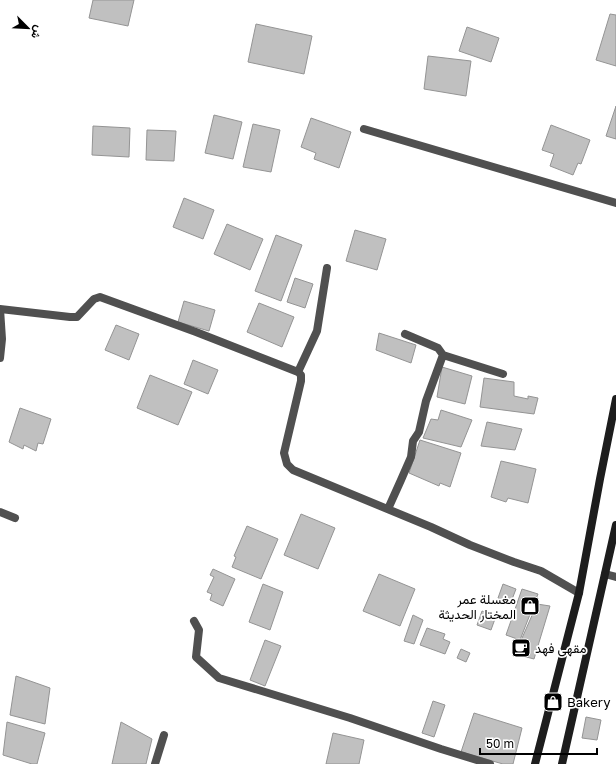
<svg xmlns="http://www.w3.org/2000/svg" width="616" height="764" viewBox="0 0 616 764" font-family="'Golos Text',Vazirmatn,sans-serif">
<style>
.building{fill:#c0c0c0;stroke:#949494}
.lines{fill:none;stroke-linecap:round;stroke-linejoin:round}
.street{stroke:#505050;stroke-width:8}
.secondary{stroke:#1d1d1d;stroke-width:8}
.labels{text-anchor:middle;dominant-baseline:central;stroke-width:3.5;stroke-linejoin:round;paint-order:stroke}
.poi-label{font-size:13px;fill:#000;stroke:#fff;text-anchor:start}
</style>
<rect width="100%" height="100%" fill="#fff"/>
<path class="building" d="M 93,0 L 134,0 L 128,26 L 89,18 Z
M 610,14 L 616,15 L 616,66 L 596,60 Z
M 256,24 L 312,36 L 304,74 L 248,62 Z
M 467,27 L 499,38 L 491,62 L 459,51 Z
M 428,56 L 471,61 L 466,96 L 424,89 Z
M 616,106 L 616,139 L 606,136 Z
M 214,115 L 242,122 L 233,159 L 205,153 Z
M 311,118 L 351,132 L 339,168 L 314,159 L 316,153 L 301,147 Z
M 253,124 L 280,130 L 271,172 L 243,167 Z
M 551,125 L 590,140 L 581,164 L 578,163 L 573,175 L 550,166 L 554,154 L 542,150 Z
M 93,126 L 130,128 L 129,157 L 92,155 Z
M 147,130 L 176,131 L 174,161 L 146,160 Z
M 184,198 L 214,210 L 203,239 L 173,227 Z
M 227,224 L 263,239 L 250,270 L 214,254 Z
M 355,230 L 386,239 L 377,270 L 346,261 Z
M 276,235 L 302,245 L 281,301 L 255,291 Z
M 295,278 L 313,284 L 305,308 L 287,302 Z
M 184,301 L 215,310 L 209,331 L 178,322 Z
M 259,303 L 294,317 L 282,347 L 247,332 Z
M 116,325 L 139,334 L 129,360 L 105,350 Z
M 379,333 L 416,345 L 411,363 L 376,350 Z
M 193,360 L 218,370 L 208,394 L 184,384 Z
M 442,367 L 472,376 L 465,404 L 437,397 Z
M 150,375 L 192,392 L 178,425 L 137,408 Z
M 484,378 L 514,382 L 514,396 L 528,399 L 528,396 L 538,398 L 534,414 L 480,407 Z
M 20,408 L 51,419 L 43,444 L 38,443 L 36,451 L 24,445 L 23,449 L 9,442 Z
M 441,410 L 472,420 L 461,447 L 423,438 L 431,419 L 438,420 Z
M 487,422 L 522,429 L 515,450 L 481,446 Z
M 420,440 L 461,453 L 450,487 L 440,483 L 439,486 L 409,473 Z
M 501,461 L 536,469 L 528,503 L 508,498 L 506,502 L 491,497 Z
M 301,514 L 335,528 L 318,569 L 284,555 Z
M 247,526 L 278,539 L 261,579 L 232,567 L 236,557 L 234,556 Z
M 213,569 L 235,579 L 223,606 L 210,600 L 212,594 L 207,592 L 214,577 L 210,575 Z
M 379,574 L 415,589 L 400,626 L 363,611 Z
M 263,584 L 283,592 L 270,630 L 249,622 Z
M 503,584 L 516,589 L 511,602 L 498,598 Z
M 522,589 L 538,594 L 520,640 L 506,635 Z
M 537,604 L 550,606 L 534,659 L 515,654 Z
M 482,611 L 496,616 L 491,630 L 477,625 Z
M 413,615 L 423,620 L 414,644 L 404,641 Z
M 427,628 L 445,634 L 443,639 L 450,642 L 445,654 L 420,645 Z
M 265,640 L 281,646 L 265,686 L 250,680 Z
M 461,649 L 470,653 L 466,662 L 457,658 Z
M 16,676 L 50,688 L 45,724 L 10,715 Z
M 433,701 L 445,705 L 434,737 L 422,733 Z
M 474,713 L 522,728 L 513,764 L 503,764 L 461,752 Z
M 586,717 L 601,720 L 597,740 L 582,738 Z
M 7,722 L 45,733 L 37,764 L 32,764 L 3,755 Z
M 121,722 L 152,739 L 146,764 L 112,764 Z
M 333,733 L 364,740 L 359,764 L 326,764 Z"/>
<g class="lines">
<path class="street" d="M 364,129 L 616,203
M 0,309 L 70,317 L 77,317 L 94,299 L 100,297 L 196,332 L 298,372 L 301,375 L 301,381 L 284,453 L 287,464 L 293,470 L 431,527 L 470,545 L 514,562 L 541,571 L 579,593
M 405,334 L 438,348 L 443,355
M 0,358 L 2,339 L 0,309
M 298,372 L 317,331 L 327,268
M 388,509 L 401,480 L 411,457 L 413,441 L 419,432 L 426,401 L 443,355 L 503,374
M 0,512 L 15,518
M 605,574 L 616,577
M 194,621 L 199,630 L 196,657 L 219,678 L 350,718 L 441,749 L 490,764
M 155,764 L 164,735"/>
<path class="secondary" d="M 535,764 L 579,593 L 600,479 L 616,399
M 562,764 L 616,525"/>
</g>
<defs>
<symbol id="shop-square" viewBox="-11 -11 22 22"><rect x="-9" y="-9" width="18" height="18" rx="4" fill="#000" stroke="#fff"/><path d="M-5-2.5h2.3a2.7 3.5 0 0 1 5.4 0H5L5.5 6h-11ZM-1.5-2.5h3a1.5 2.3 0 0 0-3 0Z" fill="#fff"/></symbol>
<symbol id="cafe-square" viewBox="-11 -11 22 22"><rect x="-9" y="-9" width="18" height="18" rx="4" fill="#000" stroke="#fff"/><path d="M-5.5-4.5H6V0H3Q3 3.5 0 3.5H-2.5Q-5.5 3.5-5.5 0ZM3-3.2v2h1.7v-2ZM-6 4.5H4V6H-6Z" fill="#fff"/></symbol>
</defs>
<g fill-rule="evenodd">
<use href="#shop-square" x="519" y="595" width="22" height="22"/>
<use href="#cafe-square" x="510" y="637" width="22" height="22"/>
<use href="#shop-square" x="542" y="691" width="22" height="22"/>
</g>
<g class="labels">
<g class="poi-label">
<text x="516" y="599" text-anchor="end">مغسلة عمر<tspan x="516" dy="15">المختار الحديثة</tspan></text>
<text x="535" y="648">مقهى فهد</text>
<text x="567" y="702">Bakery</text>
</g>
</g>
<g transform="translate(28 28) rotate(114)" stroke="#ffffff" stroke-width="3" paint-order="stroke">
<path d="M0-3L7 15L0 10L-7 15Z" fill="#000000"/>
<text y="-6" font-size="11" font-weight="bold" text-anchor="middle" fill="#000000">ش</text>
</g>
<path d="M480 748v6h117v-6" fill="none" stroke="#000000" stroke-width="2"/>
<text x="486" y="748" font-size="12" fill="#000000" stroke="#ffffff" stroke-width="3" paint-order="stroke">50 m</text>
</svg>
